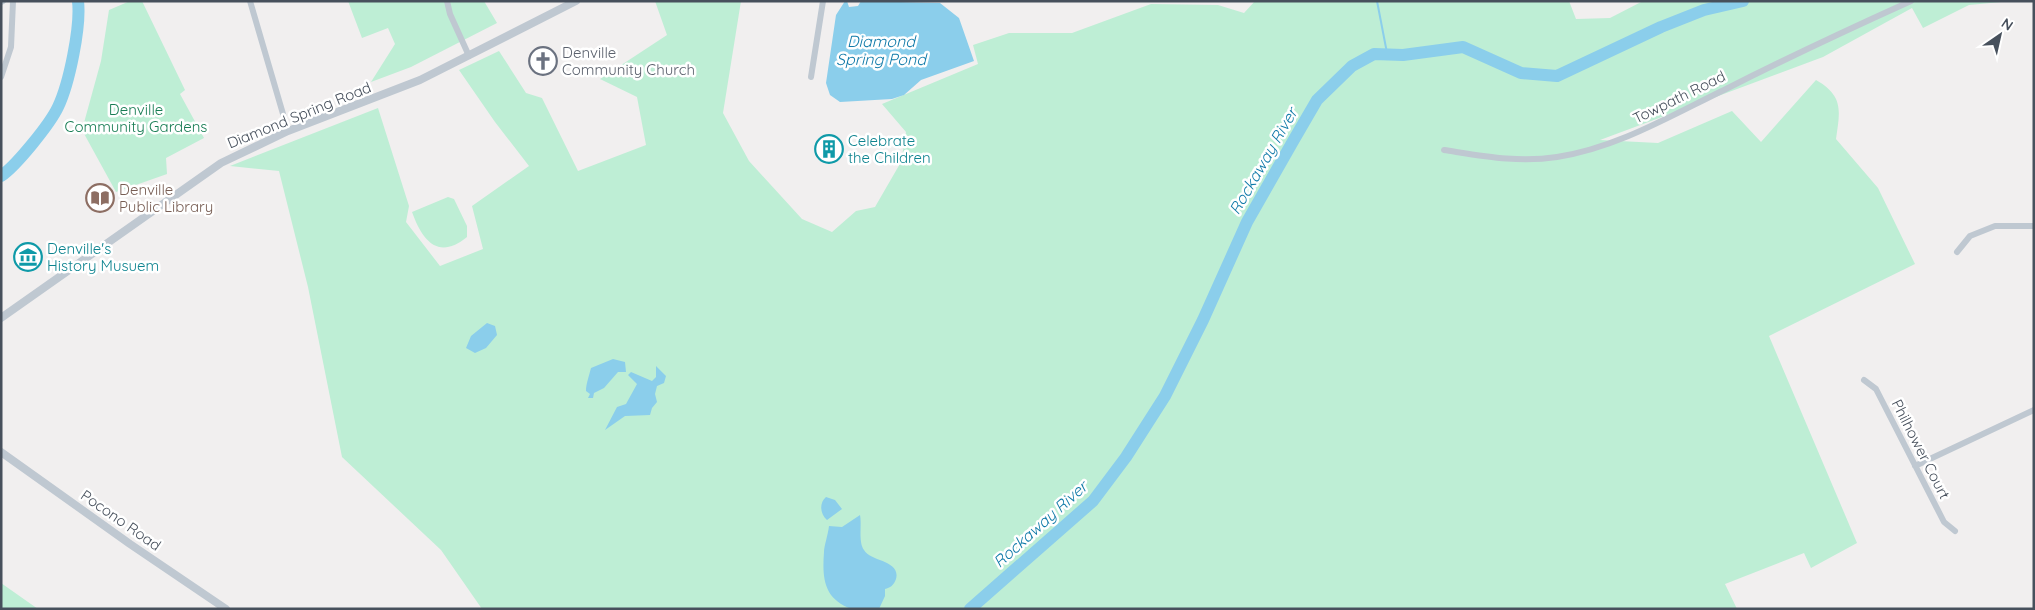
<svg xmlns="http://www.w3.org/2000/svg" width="2035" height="610" viewBox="0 0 2035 610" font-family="Quicksand,sans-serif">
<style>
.green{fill:#beeed5}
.water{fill:#8bceeb}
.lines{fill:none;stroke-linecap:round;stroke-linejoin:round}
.stream{stroke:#8bceeb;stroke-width:2}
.river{stroke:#8bceeb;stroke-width:12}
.minor{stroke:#bfc8d1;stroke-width:6}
.tertiary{stroke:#bfc8d1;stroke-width:8}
.labels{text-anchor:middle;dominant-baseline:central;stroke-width:5;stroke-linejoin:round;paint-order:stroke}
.worship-label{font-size:15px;fill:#5b616d;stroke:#fff;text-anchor:start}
.street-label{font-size:15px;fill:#47505c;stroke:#fff}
.park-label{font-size:15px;fill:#187d54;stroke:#fff}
.culture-label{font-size:15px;fill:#0d838f;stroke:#fff;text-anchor:start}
.education-label{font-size:15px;fill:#785e54;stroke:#fff;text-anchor:start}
.water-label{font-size:16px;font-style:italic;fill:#0e79a8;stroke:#fff}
</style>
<rect width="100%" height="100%" fill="#f1efef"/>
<path class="green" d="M 130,1 L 142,1 L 185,90 L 180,94 L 204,138 L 166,158 L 167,174 L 116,192 L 82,130 L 101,61 L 109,10 Z
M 348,1 L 484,1 L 497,23 L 411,67 L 371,82 L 395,44 L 388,28 L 362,38 Z
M 655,1 L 741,1 L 723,113 L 749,161 L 802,219 L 832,232 L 856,211 L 875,207 L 901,162 L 906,132 L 882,104 L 978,64 L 973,45 L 1009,33 L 1072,33 L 1151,4 L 1218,5 L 1244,13 L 1255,1 L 1569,1 L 1576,19 L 1610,18 L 1643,1 L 2012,1 L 1969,5 L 1923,28 L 1912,8 L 1823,57 L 1600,140 L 1658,143 L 1732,111 L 1761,142 L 1816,80 C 1844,96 1840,111 1836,139 L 1878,188 L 1915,264 L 1769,336 L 1857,543 L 1811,568 L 1804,553 L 1725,584 L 1737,609 L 482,609 L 441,550 L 342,457 L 308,287 L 279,171 L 230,166 L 378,108 L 409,206 L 406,222 L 440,266 L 483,249 L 472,206 L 529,166 L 495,122 L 459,70 L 499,51 L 526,93 L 542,98 L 578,171 L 646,145 L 637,97 L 600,79 L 667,35 Z
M 448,197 L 454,199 L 467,226 L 467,237 C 438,261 422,240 412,212 Z
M 1,583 L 38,609 L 1,609 Z"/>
<path class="water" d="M 845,1 L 847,1 L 849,7 L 858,6 L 861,1 L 940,3 L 959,18 L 974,61 L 921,80 L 904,95 L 892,99 L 840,102 L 830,95 L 826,83 L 836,15 Z
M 487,323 L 495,326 L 497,335 L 486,348 L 475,353 L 466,348 L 471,336 Z
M 613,359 L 625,362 L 626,372 L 618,372 L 604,388 L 594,393 L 593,398 L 588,398 L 590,394 L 586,391 C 586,384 589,376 591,368 Z
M 656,366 L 666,376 L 664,383 L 657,386 L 655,394 L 657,402 L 652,408 L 650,415 L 625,416 L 605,430 L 617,407 L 626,404 L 637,384 L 628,375 L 631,372 L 652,381 L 656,377 Z
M 826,497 L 835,500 L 842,509 L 827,520 C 820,514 819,503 826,497 Z
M 860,515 C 862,525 858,542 864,550 C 871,562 901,560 896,579 C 894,585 890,588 885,589 L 885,596 L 879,609 C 871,609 859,610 852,609 C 824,599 822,579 824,552 C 824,546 828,535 829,526 L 842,527 Z"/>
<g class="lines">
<path class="stream" d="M 1377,1 L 1387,53"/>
<path class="river" d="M 1,176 C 16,166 50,124 58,107 C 69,84 81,27 78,1
M 970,609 L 1093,501 L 1126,457 L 1165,396 L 1203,320 L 1247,222 L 1292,143 L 1317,100 L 1352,66 L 1374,54 L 1403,55 L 1463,47 L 1521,73 L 1557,76 L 1661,27 L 1704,10 L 1743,1"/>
<path class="minor" d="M 250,1 L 288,131
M 447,1 L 450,14 L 469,56
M 1,2 L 3,1
M 1,77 L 11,47 L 13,1
M 811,77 L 823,1
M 1444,150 C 1483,156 1518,163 1557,157 C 1617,148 1672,115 1726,89 C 1787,58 1849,29 1911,1
M 1957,252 L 1970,236 L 1995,226 L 2034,226
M 1864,380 L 1876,389 L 1944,522 L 1955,531
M 1915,466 L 2034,410"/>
<path class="tertiary" d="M 1,318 L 221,163 L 288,131 L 420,80 L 576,1
M 1,452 L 130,544 L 226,609"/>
</g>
<defs>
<symbol id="church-ring" viewBox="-11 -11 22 22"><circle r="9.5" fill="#fff" stroke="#6b7280" stroke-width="1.5"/><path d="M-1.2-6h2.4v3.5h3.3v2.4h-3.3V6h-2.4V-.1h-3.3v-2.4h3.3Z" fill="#6b7280"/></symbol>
<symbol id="building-ring" viewBox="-11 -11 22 22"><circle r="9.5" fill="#fff" stroke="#0f9aa8" stroke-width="1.5"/><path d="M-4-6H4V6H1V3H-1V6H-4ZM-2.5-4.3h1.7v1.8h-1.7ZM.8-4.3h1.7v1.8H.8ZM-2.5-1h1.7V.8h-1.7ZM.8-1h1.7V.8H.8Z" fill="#0f9aa8"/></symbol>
<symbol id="library-ring" viewBox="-11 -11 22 22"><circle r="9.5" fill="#fff" stroke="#8d6e63" stroke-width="1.5"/><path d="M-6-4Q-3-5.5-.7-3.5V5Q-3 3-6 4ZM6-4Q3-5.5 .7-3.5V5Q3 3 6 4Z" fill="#8d6e63"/></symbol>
<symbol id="museum-ring" viewBox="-11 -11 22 22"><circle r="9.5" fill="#fff" stroke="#0f9aa8" stroke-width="1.5"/><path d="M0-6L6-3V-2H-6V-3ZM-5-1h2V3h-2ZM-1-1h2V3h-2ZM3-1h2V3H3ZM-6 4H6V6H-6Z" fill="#0f9aa8"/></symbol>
</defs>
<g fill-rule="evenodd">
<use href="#church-ring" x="527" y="45" width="32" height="32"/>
<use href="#building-ring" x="813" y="133" width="32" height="32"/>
<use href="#library-ring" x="84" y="182" width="32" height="32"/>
<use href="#museum-ring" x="12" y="241" width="32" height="32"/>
</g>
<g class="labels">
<g class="worship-label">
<text x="562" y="52">Denville<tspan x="562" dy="17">Community Church</tspan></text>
</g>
<g class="street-label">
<text transform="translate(1679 97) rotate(-26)">Towpath Road</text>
<text transform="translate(299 115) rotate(-22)">Diamond Spring Road</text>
<text transform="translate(1921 449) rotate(63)">Philhower Court</text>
<text transform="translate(121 520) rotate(35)">Pocono Road</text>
</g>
<g class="park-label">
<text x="136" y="109">Denville<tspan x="136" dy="17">Community Gardens</tspan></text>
</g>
<g class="culture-label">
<text x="848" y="140">Celebrate<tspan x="848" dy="17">the Children</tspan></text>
<text x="47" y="248">Denville's<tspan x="47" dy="17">History Musuem</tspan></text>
</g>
<g class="education-label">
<text x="119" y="189">Denville<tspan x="119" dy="17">Public Library</tspan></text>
</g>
<g class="water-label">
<text x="881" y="41">Diamond<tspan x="881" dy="18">Spring Pond</tspan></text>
<text transform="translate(1263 161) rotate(-60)">Rockaway River</text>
<text transform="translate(1040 524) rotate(-42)">Rockaway River</text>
</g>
</g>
<rect width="2035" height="610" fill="none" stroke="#47505c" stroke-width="5"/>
<g transform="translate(2000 35) rotate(34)" stroke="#ffffff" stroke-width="4" paint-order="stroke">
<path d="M0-4L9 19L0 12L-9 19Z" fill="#47505c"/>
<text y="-8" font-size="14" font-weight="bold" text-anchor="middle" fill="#47505c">N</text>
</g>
</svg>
